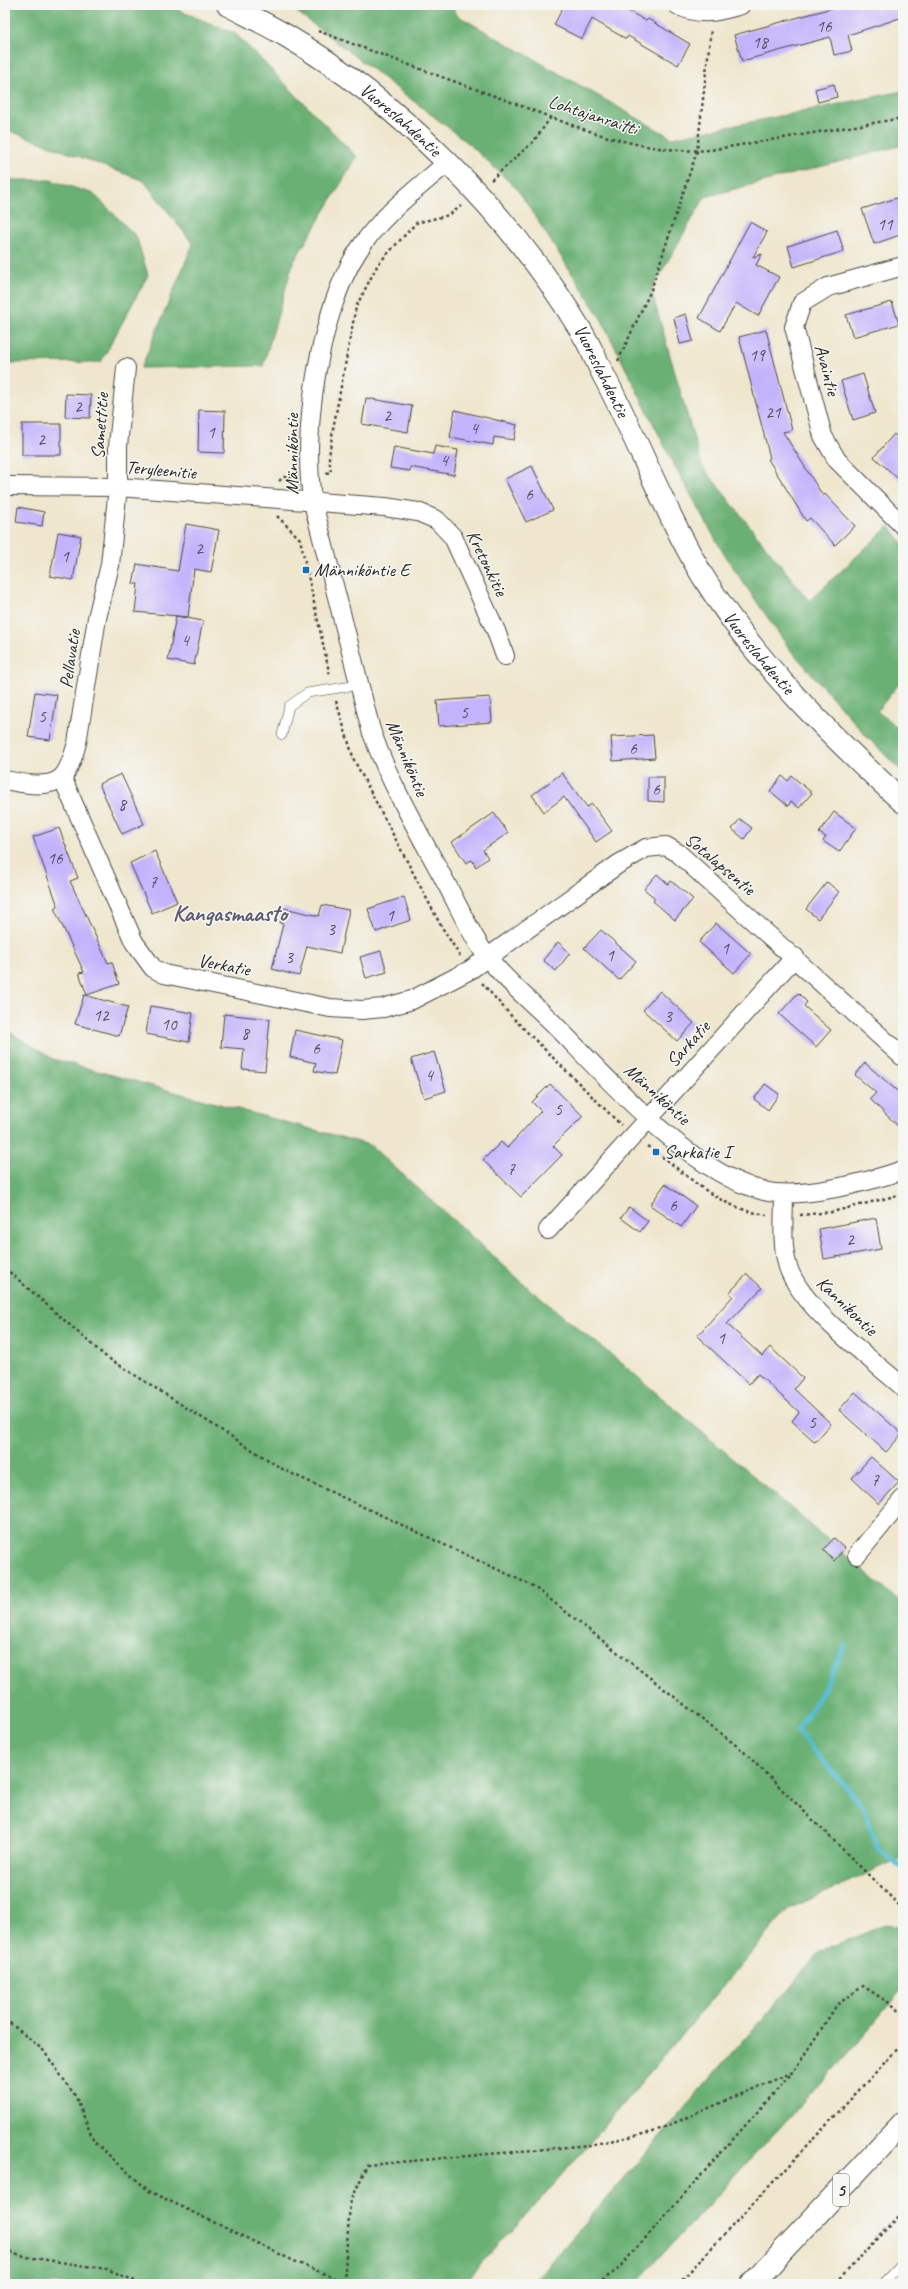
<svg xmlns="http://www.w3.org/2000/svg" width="908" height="2289" viewBox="0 0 908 2289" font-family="Caveat,sans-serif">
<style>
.forest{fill:#6ab074;stroke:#4a6e50}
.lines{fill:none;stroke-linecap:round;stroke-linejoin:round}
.stream{stroke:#56bed3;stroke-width:5}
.building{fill:#c3b3fc}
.lane-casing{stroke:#484743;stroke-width:10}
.street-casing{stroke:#484743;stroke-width:20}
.secondary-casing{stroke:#484743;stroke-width:24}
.highway-casing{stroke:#484743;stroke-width:24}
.path{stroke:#484743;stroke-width:2.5;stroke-dasharray:3 3;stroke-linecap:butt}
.lane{stroke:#fff;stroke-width:9}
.street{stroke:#fff;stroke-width:18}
.secondary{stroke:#fff;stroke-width:22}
.highway{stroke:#fff;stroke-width:22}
.poi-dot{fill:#1f6fb2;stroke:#f6f6f2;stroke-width:1.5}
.labels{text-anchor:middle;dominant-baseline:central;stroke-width:3;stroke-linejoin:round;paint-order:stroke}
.number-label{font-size:17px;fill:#514d5f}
.shield{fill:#f6f6f2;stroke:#686867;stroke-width:1}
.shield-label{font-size:18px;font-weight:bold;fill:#2b2b2b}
.street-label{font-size:19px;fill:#2b2b2b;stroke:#f6f6f2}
.poi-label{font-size:19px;fill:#2b2b2b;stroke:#f6f6f2;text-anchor:start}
.district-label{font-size:23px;font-weight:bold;fill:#605b74;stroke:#f6f6f2}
</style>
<rect width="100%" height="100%" fill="#f6f6f2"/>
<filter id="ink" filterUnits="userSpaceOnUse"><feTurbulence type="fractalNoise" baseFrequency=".025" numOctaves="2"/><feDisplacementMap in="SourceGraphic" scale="8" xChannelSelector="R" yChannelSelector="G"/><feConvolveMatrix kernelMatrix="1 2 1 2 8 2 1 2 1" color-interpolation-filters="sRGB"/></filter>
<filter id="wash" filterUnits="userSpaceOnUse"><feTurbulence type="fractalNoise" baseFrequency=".012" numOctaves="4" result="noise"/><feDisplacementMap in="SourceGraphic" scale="16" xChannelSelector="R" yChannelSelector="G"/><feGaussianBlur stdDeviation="0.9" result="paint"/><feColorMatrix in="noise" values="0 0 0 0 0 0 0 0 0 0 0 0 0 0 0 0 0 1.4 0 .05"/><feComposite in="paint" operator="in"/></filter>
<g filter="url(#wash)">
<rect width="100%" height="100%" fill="#efe6cd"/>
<path class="forest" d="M 5,5 L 166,5 L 236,34 L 357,157 L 293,263 L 263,366 L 141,368 L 193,244 L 144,181 L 5,129 Z
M 288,5 L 453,5 L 455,14 L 672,138 L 903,91 L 903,145 L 705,197 L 651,290 L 702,466 L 809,601 L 889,526 L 903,543 L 903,679 L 877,711 L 903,732 L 903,773 L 868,738 L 788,647 L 725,556 L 674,465 L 600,317 L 518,190 L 467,142 Z
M 10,180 L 50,180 L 94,194 L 136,236 L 148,275 L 101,362 L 5,363 L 5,187 Z
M 5,1029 L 53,1059 L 370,1145 L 533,1292 L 619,1361 L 903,1604 L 903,1857 L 789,1909 L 558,2180 L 462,2284 L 5,2284 Z
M 887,1924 L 903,1927 L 903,1988 L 846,2056 L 635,2284 L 532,2284 L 821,1951 Z
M 903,2272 L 903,2284 L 895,2284 Z"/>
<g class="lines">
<path class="stream" d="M 845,1645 L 825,1687 L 797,1731 L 862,1805 L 878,1849 L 903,1868"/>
</g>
<g id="blocks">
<path class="building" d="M 564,5 L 618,5 L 646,21 L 648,19 L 690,44 L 678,65 L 628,36 L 626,39 L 592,19 L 582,39 L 554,25 Z
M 843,5 L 900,5 L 903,17 L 848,35 L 852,51 L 834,55 L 830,37 L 742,61 L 734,35 Z
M 834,84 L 837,97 L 818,102 L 815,89 Z
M 903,196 L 903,234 L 874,244 L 862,209 Z
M 750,222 L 767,232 L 753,257 L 762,254 L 756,265 L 779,277 L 758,316 L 736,303 L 720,331 L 699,318 Z
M 837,230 L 844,251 L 794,267 L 788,246 Z
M 892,302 L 899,324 L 853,337 L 846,315 Z
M 686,314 L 693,341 L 680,344 L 674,318 Z
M 766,330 L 792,430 L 783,432 L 823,496 L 825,494 L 855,526 L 835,545 L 810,518 L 806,521 L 768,459 L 770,458 L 739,337 Z
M 863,374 L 875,413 L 853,420 L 841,381 Z
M 66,394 L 91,395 L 90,418 L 65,417 Z
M 366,398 L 412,406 L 408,432 L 362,424 Z
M 199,410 L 225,411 L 224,453 L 198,452 Z
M 455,410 L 517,425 L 514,440 L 494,437 L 493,445 L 450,437 Z
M 22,424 L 61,424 L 61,455 L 22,455 Z
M 894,434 L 903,443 L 903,483 L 874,457 Z
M 435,446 L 458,450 L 454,475 L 410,467 L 410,471 L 390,468 L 394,447 L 433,454 Z
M 532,466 L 553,510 L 526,522 L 505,479 Z
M 18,507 L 44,512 L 42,526 L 16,522 Z
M 186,524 L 219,530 L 211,572 L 194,569 L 188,617 L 135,612 L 138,584 L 133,584 L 137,564 L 178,571 Z
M 58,532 L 81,536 L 73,580 L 50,576 Z
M 176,616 L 203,621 L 194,665 L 168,660 Z
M 35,692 L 57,695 L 50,740 L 28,737 Z
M 490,697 L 492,722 L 439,726 L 437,701 Z
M 653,735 L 655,758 L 613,761 L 611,737 Z
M 562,773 L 587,807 L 592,804 L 612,831 L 596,842 L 564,797 L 544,812 L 532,795 Z
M 121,774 L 144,824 L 122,834 L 99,784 Z
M 782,776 L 788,781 L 792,776 L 812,793 L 799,808 L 791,801 L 788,806 L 770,791 Z
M 648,777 L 664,777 L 664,802 L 648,801 Z
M 834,812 L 856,828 L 839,852 L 823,841 L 826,837 L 819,833 Z
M 494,813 L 508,833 L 483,850 L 488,858 L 476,867 L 472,860 L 466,863 L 452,842 Z
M 740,819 L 752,828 L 744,839 L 732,829 Z
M 59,828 L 78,878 L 70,881 L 108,963 L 112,962 L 119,984 L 87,995 L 79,973 L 84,972 L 54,908 L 58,906 L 33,837 Z
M 155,851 L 177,902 L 152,913 L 130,863 Z
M 657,874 L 668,884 L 671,881 L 693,899 L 675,920 L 653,901 L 655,898 L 644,889 Z
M 827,882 L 839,892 L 818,919 L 806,909 Z
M 404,897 L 411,920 L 376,932 L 368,909 Z
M 322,905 L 349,910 L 340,953 L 307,946 L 299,976 L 272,969 L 283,924 L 280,923 L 284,908 L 319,916 Z
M 716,923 L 751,954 L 734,973 L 699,942 Z
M 601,930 L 636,961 L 619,980 L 584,948 Z
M 558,942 L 570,953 L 556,971 L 543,960 Z
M 381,951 L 387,972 L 366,978 L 360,957 Z
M 660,991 L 694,1023 L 677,1041 L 643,1010 Z
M 798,993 L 807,1002 L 804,1006 L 831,1030 L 816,1047 L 779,1014 Z
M 84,995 L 128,1007 L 119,1036 L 75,1024 Z
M 150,1006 L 193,1013 L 189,1042 L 146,1034 Z
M 224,1014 L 270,1019 L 265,1071 L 242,1069 L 244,1049 L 221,1047 Z
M 295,1030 L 342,1040 L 335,1075 L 314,1071 L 316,1063 L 290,1057 Z
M 434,1052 L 446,1091 L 424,1098 L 411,1059 Z
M 865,1063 L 903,1096 L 903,1131 L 870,1099 L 876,1093 L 855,1075 Z
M 550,1084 L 583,1116 L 553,1146 L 562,1155 L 521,1197 L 483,1160 L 501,1142 L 507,1148 L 541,1111 L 532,1102 Z
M 765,1084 L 779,1094 L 768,1110 L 754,1099 Z
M 665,1184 L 696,1206 L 681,1227 L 650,1205 Z
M 629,1207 L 648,1221 L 640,1232 L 621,1218 Z
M 876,1218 L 881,1249 L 824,1259 L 819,1229 Z
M 747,1274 L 762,1288 L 727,1324 L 762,1356 L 770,1347 L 803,1378 L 794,1389 L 831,1424 L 815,1442 L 792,1421 L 799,1412 L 758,1374 L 749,1384 L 697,1336 L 733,1296 L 729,1293 Z
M 855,1392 L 902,1434 L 886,1452 L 839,1410 Z
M 871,1457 L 899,1482 L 879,1504 L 852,1478 Z
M 834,1538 L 845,1548 L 834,1561 L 823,1550 Z"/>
</g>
</g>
<g filter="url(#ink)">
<use href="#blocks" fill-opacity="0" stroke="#484743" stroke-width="1"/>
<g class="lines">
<defs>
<path id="lane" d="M 282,735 L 289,706 L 307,693 L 359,685
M 883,2284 L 903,2263"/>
<path id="street" d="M 677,5 C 700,17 717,12 741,5
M 448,162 C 417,189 381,215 358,251 C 320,309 300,435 313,503 L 371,730 C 390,785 420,834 447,885 C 460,909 472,937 488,958 C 508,983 534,1004 556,1026 C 608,1079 691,1174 764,1191 C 800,1200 868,1182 903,1170
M 903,266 L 828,287 L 802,303 L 794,327 L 823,436 L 837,460 L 903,526
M 5,486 L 118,487 L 385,507 L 418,512 L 437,520 L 453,537 L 496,631 L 505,656
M 62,777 L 134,942 L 153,968 L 164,974 L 330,1008 L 362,1010 L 383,1008 L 412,1000 L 470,970 L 617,865 L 646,848 L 666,846 L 678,853 L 903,1057
M 5,780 C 21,783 48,790 62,777 C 70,769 74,753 77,743 L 97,618 L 110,565 L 118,487 L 118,446 L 126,368
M 784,1194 C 784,1217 781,1245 788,1267 C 801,1307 870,1358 903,1387
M 548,1230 L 795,957
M 857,1555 L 903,1499"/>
<g id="secondary">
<path id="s1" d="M 228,5 C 247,15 266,24 285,35 C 398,101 510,214 578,326 C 589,342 596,361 605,378 C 639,443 665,512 702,575 C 755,662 829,734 903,802"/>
</g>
<path id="highway" d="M 752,2284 L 903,2122"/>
</defs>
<use href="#lane" class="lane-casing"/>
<use href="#street" class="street-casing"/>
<use href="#secondary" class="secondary-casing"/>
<use href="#highway" class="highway-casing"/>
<path class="path" d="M 318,31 C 380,54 441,77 503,99 C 570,124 637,155 710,150 L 903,118
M 491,180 L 534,141 L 551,117
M 618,361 L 651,290 L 697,151 L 711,30
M 326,473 L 331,472 L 329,457 L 333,429 L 356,307 L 378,264 L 416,223 L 449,215 L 461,206
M 279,481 L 284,477 L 293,477
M 277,516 L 300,539 L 330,676
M 336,701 L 354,760 L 440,924 L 460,956
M 482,983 L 513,1018 L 621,1125
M 647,1146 C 689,1174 713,1207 767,1215
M 800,1215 L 832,1212 L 903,1194
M 5,1268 L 105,1356 L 284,1470 L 533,1586 L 742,1750 L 903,1909
M 5,2019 L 43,2050 L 76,2097 L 94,2142 L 149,2191 L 294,2261 L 344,2282 L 350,2204 L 367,2165 L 590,2145 L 653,2132 L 793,2072 L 837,2005 L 863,1986 L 903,2012
M 5,2249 L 20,2256 L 107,2269 L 142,2284
M 344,2284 L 344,2282 L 349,2284
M 597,2284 L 617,2270 L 791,2074
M 678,2284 L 903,2043
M 835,2284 L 903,2212"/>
<use href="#lane" class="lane"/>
<use href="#street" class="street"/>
<use href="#secondary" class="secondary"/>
<use href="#highway" class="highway"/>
</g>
</g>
<g class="poi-dot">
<rect x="302" y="566" width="8" height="8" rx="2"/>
<rect x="652" y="1148" width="8" height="8" rx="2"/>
</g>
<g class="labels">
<g class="number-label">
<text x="824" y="26">16</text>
<text x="760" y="42">18</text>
<text x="885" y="224">11</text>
<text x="757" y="355">19</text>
<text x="78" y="406">2</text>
<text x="773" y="412">21</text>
<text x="387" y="415">2</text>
<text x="474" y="428">4</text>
<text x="211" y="432">1</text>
<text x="41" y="439">2</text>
<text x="444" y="460">4</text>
<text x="529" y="494">6</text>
<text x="199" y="548">2</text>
<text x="65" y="556">1</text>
<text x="185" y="640">4</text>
<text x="464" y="712">5</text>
<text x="42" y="716">5</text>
<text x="633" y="748">6</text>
<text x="656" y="789">6</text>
<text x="122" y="804">8</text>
<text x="55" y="858">16</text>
<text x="153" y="882">7</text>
<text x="390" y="915">1</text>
<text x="331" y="929">3</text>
<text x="725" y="948">1</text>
<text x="610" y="955">1</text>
<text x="289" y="957">3</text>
<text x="101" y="1015">12</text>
<text x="668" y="1016">3</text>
<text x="169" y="1024">10</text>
<text x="245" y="1033">8</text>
<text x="316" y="1048">6</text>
<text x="429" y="1075">4</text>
<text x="558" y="1109">5</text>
<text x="511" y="1169">7</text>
<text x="673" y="1205">6</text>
<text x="850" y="1239">2</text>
<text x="721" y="1338">1</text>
<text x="812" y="1422">5</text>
<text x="875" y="1480">7</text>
</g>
<rect class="shield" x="833" y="2174" width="16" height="32" rx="3"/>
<g class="shield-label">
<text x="841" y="2190">5</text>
</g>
<g class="street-label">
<text transform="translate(593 115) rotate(18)">Lohtajanraitti</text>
<text stroke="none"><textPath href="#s1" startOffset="208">Vuoreslahdentie</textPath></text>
<text transform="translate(827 370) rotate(75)">Avaintie</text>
<text stroke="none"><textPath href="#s1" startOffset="532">Vuoreslahdentie</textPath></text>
<text transform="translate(100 426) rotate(-86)">Samettitie</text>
<text transform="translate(292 454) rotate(-90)">Männiköntie</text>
<text transform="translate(161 470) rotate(5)">Teryleenitie</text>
<text transform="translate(487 563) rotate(64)">Kretonkitie</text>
<text stroke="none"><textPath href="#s1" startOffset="856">Vuoreslahdentie</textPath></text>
<text transform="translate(70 659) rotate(-82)">Pellavatie</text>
<text transform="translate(407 758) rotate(67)">Männiköntie</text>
<text transform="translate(720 864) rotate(40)">Sotalapsentie</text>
<text transform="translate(224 965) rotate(11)">Verkatie</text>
<text transform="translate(688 1044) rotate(-48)">Sarkatie</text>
<text transform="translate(657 1094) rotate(42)">Männiköntie</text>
<text transform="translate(847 1306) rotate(44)">Kannikontie</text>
</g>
<g class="poi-label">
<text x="314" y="570">Männiköntie E</text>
<text x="664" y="1152">Sarkatie I</text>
</g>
<g class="district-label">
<text x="230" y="913">Kangasmaasto</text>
</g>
</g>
<rect width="908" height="2289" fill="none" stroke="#f6f6f2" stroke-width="20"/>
</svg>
